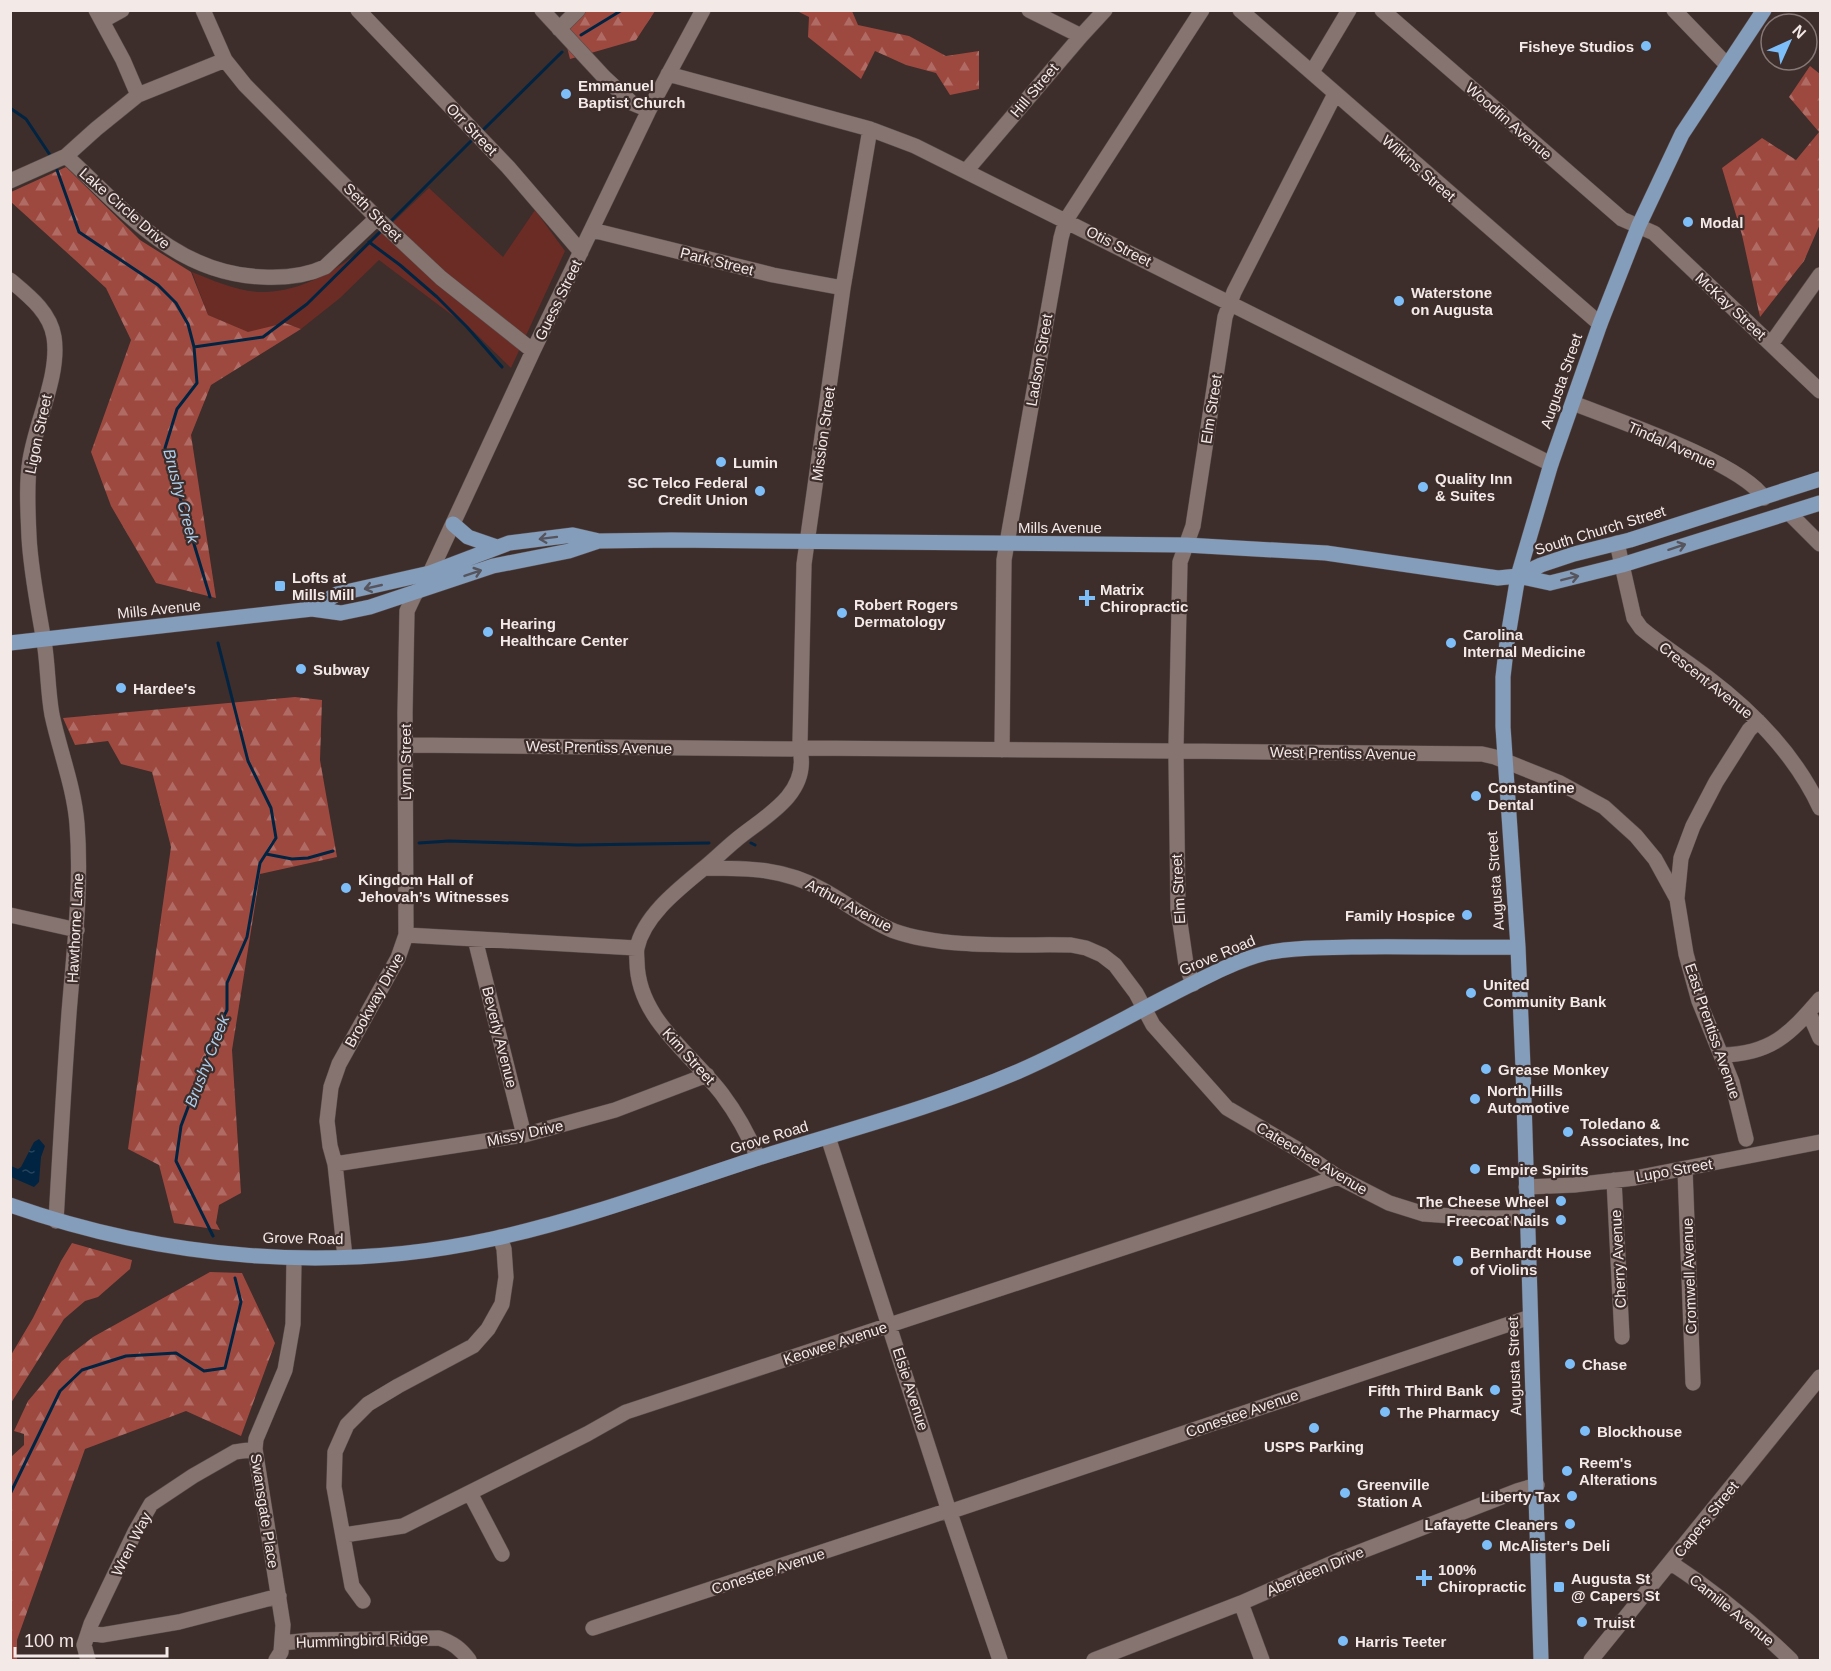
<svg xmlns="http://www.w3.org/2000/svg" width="1831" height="1671" viewBox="0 0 1831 1671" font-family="Arial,sans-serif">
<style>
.grass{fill:#6b2c25}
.forest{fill:url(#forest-firs)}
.water{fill:url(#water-ripples)}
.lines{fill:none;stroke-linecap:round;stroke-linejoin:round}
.stream{stroke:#002441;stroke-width:3}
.minor-casing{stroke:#594c4a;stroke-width:16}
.major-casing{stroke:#594c4a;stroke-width:16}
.minor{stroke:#867471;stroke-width:15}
.major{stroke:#839dbb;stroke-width:15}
.oneway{stroke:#56545d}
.poi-dot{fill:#7dbef9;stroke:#3d2d2b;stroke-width:2}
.labels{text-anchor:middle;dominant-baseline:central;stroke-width:4.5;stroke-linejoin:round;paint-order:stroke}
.poi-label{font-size:15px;font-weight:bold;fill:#f3e9e7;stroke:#3d2d2b;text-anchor:start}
.street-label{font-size:15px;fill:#f3e9e7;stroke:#3d2d2b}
.water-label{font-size:16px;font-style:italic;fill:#adcfee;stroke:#3d2d2b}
</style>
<defs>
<pattern id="forest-firs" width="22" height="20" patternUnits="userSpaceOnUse" patternTransform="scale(1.5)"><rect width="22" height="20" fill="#9d493f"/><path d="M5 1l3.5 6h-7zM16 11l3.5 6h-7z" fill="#b06c64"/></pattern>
<pattern id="water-ripples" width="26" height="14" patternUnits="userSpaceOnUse" patternTransform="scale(1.5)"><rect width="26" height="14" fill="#002441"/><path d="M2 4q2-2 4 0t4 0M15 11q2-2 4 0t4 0" fill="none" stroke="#26445c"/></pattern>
</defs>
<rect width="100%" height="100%" fill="#3d2d2b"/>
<path class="grass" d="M 429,188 L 503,257 L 535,210 L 565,251 L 511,368 L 473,331 L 379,260 L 340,298 L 301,329 L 285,323 L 248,333 L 208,315 L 192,272 C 214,281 242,293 266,292 C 332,289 384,230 429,188 Z"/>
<path class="forest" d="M 580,11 L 655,11 L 636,40 L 570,59 L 563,31 Z
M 797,11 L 852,11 L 858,25 L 909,36 L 946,56 L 979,51 L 979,89 L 950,95 L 936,73 L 906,65 L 875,51 L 861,79 L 808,37 L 809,17 Z
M 1810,66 L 1820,74 L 1820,224 L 1804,261 L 1760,317 L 1742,235 L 1722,168 L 1762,138 L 1796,160 L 1819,132 L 1789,97 Z
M 66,167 L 140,240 L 191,272 L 208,315 L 248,332 L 285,323 L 301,329 L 211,385 L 191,435 L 216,598 L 156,583 L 111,506 L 91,452 L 131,340 L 106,288 L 11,202 L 11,192 Z
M 295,697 L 322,700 L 320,760 L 337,857 L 260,874 L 232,1050 L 241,1193 L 219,1205 L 216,1223 L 220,1230 L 174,1223 L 159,1165 L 128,1149 L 171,847 L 152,772 L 121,764 L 108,741 L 75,745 L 63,718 Z
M 72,1243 L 132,1260 L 130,1269 L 98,1297 L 85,1301 L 64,1319 L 11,1403 L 11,1355 L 33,1318 L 61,1261 Z
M 210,1272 L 242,1273 L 275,1343 L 241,1436 L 186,1411 L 85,1449 L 17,1640 L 17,1660 L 11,1660 L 11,1457 L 24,1445 L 24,1434 L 14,1431 L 28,1401 L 62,1361 L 93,1337 Z"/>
<path class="water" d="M 39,1139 L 45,1146 L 41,1157 L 39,1182 L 34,1187 L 11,1177 L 11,1166 L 18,1169 L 21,1167 L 34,1142 Z"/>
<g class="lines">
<path class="stream" d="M 581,35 L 622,10
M 10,108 L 26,119 L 50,155
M 482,131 L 562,52
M 57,170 L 79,232 L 158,285 L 176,303 L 188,324 L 194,347 L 197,383 L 177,409 L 165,448 L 210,597
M 390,222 L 475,137
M 369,242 L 400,265 L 437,297 L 467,327 L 502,367
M 194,347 L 263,337 L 307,304 L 381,231
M 419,843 L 449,841 L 577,845 L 709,843
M 751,843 L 755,845
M 266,854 L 292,859 L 308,858 L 333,851
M 213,1236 L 176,1161 L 181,1126 L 216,1033 L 227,1010 L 227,983 L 247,937 L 260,863 L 276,838 L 271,808 L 248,761 L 218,643
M 10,1494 L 60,1391 L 82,1370 L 126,1356 L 176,1353 L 204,1371 L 225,1368 L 241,1302 L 235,1278"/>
<defs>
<path id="minor" d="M 96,10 L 123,60 L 138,95
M 203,10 L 225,60 L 245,85 L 377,218 L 441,278 L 533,351
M 358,10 L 508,167 L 581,252
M 542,10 L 604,77 L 632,103 L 649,110
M 1029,10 L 1081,36
M 1240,10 L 1600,324
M 1382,10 L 1622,219 L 1654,233 L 1820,391
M 1674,10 L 1727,65
M 102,21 L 122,10
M 559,29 L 578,10
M 1312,72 L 1349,10
M 668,74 L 870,129 L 915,146 L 1551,464
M 66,156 C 126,211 175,274 263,277 C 284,278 306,276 325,267 L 377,218
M 966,171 L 1081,36 L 1105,10
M 10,181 L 66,156 L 96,129 L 138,95 L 225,60
M 592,230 L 773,275 L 843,288
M 10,280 C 29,296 50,312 54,337 C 60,375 36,421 30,460 C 26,484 28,512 29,537 C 31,574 39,611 45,648 C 48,670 48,693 52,715 C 60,752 74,787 77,824 C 82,887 74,950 69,1013 C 64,1082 60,1151 56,1221
M 1771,344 L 1820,275
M 1573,403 C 1616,420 1742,463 1764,498
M 1790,514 L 1820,544
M 1617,543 L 1634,618 L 1641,628 C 1662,646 1685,660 1707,677 C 1752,711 1796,756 1820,808
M 800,742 L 804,564 L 843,288 L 870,129
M 406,745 L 792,749
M 1176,746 L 1180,562 L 1193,526 L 1225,317 L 1234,292 L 1335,94
M 806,748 L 1170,751
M 1002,750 L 1004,560 L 1061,238 L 1066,220 L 1202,10
M 1181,751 L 1482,754 L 1495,757 L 1560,783 L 1604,807 L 1636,836 L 1655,859 L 1677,899 L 1686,954 L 1699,1001 L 1732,1082 L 1746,1139
M 1176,757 L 1178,909 L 1186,964 L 1193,984
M 704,868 C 715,859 725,849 736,840 C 762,818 806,797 801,756
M 1677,898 L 1681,858 L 1693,826 L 1716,782 L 1749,730 L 1758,721
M 10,915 L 77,930
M 406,935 L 636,948
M 475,939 L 524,1135
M 1809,1013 L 1820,1038
M 1722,1055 C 1771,1054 1790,1034 1820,999
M 828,1137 L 947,1505
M 758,1158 C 749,1136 737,1114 722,1094 C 690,1052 638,1019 637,962 C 637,958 636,952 637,948 C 644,915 680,888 704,868 C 748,868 784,868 823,890 C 847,903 869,921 894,931 C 945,949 1016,944 1071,945 L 1086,948 L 1102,955 L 1115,965 L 1136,993 L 1153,1025 L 1227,1108 L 1297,1149 L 1338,1177 L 1389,1203 L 1424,1214 L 1480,1218 L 1527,1218
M 335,1164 L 524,1135 L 615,1110 L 707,1075
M 1685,1169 L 1693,1383
M 1614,1180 L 1622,1337
M 1526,1187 L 1574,1185 L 1635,1178 L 1820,1142
M 345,1257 L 335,1164 L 330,1146 L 327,1121 L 331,1087 L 339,1064 L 398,958 L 406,935 L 405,713 L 407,611 L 414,596 L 430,573 L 533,351 L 649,110 L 703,10
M 470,1493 L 502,1554
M 955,1510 L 1530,1317
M 951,1516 L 1000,1660
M 344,1535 L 403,1526 L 587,1434 L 626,1412 L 1338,1177
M 1671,1563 C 1714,1591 1755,1625 1791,1660
M 363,1601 L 352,1586 L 334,1487 L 335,1452 L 347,1425 L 368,1404 L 398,1386 L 473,1346 L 488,1329 L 502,1304 L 506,1277 L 504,1249 L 500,1237
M 1241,1603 L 1262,1660
M 593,1628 L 943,1512
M 88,1633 L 102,1635 L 179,1622 L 279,1596
M 282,1643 L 311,1640 L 439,1638 C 453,1643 461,1649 469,1660
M 88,1660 L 84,1645 L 91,1624 L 135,1532 L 151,1504 L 193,1476 L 235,1452 L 255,1449
M 276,1660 L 281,1652 L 283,1625 L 255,1449 L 256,1439 L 285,1370 L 293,1324 L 294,1259
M 1094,1660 L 1241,1603 L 1339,1560 L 1517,1491 L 1537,1485
M 1591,1660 L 1820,1377"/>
<path id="major" d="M 453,524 L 468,537 L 497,547
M 1518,576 L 1550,583 L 1622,565 L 1820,503
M 312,609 L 337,594 L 430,573 L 509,543 L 573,535 L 599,541 L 672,540 L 1186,545 L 1326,553 L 1498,578 L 1518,576 L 1541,565 L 1574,554 L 1630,540 L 1820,479
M 10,643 L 312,609 L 341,613 L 370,607 L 493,566 L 569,551 L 599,541
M 10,1205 C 164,1259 332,1274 492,1239 C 580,1220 669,1187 755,1159 C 843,1131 933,1108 1017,1072 C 1070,1049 1121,1020 1172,994 C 1202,979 1234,961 1266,953 C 1294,947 1324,948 1352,947 C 1407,946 1462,948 1518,947
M 1541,1660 L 1523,1068 L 1518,947 L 1503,727 L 1503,677 L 1507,642 L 1518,576 L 1551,464 L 1600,324 L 1639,225 L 1682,134 L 1764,10"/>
</defs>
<use href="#minor" class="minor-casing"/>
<use href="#major" class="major-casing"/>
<use href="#minor" class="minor"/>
<use href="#major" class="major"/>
</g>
<defs><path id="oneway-shaft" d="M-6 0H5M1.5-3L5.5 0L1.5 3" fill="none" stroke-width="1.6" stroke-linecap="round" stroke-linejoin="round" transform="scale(1.5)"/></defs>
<g class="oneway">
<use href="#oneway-shaft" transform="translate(548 538) rotate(173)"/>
<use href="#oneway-shaft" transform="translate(1677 547) rotate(-18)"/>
<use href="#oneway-shaft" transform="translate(473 573) rotate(-19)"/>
<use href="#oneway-shaft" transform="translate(1570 578) rotate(-14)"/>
<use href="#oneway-shaft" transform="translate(373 587) rotate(167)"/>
</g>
<g class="poi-dot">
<circle cx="1646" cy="46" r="6"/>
<circle cx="566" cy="94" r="6"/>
<circle cx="1688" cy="222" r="6"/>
<circle cx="1399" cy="301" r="6"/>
<circle cx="721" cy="462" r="6"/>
<circle cx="1423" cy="487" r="6"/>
<circle cx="760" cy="491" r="6"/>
<rect x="274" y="580" width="12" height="12" rx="3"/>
<path d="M1084 589h6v6h6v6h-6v6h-6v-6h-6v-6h6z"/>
<circle cx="842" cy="613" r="6"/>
<circle cx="488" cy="632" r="6"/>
<circle cx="1451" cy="643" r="6"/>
<circle cx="301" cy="669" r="6"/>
<circle cx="121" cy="688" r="6"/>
<circle cx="1476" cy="796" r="6"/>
<circle cx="346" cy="888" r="6"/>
<circle cx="1467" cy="915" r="6"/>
<circle cx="1471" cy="993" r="6"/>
<circle cx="1486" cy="1069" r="6"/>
<circle cx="1475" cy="1099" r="6"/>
<circle cx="1568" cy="1132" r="6"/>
<circle cx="1475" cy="1169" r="6"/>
<circle cx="1561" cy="1201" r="6"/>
<circle cx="1561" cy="1220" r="6"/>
<circle cx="1458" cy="1261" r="6"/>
<circle cx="1570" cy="1364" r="6"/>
<circle cx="1495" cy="1390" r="6"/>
<circle cx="1385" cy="1412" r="6"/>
<circle cx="1314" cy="1428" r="6"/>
<circle cx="1585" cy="1431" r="6"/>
<circle cx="1567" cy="1471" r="6"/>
<circle cx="1345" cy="1493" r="6"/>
<circle cx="1572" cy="1496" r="6"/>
<circle cx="1570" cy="1524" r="6"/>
<circle cx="1487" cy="1545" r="6"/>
<path d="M1421 1569h6v6h6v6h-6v6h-6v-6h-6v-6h6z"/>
<rect x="1553" y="1581" width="12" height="12" rx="3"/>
<circle cx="1582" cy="1622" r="6"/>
<circle cx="1343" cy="1641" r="6"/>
</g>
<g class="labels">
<g class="poi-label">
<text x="1634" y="46" text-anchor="end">Fisheye Studios</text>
<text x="578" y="85">Emmanuel<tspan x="578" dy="17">Baptist Church</tspan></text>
<text x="1700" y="222">Modal</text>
<text x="1411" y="292">Waterstone<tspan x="1411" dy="17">on Augusta</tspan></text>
<text x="733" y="462">Lumin</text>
<text x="1435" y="478">Quality Inn<tspan x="1435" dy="17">&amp; Suites</tspan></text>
<text x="748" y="482" text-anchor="end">SC Telco Federal<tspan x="748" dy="17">Credit Union</tspan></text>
<text x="292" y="577">Lofts at<tspan x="292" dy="17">Mills Mill</tspan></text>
<text x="1100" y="589">Matrix<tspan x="1100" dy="17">Chiropractic</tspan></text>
<text x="854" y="604">Robert Rogers<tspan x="854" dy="17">Dermatology</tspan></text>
<text x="500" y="623">Hearing<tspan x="500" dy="17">Healthcare Center</tspan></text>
<text x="1463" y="634">Carolina<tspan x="1463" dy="17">Internal Medicine</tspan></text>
<text x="313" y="669">Subway</text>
<text x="133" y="688">Hardee's</text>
<text x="1488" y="787">Constantine<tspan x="1488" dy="17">Dental</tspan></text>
<text x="358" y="879">Kingdom Hall of<tspan x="358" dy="17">Jehovah’s Witnesses</tspan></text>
<text x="1455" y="915" text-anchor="end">Family Hospice</text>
<text x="1483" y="984">United<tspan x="1483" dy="17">Community Bank</tspan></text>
<text x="1498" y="1069">Grease Monkey</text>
<text x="1487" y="1090">North Hills<tspan x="1487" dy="17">Automotive</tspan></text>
<text x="1580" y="1123">Toledano &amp;<tspan x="1580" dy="17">Associates, Inc</tspan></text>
<text x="1487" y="1169">Empire Spirits</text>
<text x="1549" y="1201" text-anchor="end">The Cheese Wheel</text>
<text x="1549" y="1220" text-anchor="end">Freecoat Nails</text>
<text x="1470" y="1252">Bernhardt House<tspan x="1470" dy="17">of Violins</tspan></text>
<text x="1582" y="1364">Chase</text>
<text x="1483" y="1390" text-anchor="end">Fifth Third Bank</text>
<text x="1397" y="1412">The Pharmacy</text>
<text x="1597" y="1431">Blockhouse</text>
<text x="1314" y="1446" text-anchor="middle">USPS Parking</text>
<text x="1579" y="1462">Reem's<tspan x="1579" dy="17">Alterations</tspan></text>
<text x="1357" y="1484">Greenville<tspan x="1357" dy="17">Station A</tspan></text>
<text x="1560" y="1496" text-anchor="end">Liberty Tax</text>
<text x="1558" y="1524" text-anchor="end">Lafayette Cleaners</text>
<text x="1499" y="1545">McAlister's Deli</text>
<text x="1438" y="1569">100%<tspan x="1438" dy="17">Chiropractic</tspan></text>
<text x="1571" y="1578">Augusta St<tspan x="1571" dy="17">@ Capers St</tspan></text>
<text x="1594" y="1622">Truist</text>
<text x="1355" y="1641">Harris Teeter</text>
</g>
<g class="street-label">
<text transform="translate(1034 90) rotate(-50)">Hill Street</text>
<text transform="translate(1509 121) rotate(41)">Woodfin Avenue</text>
<text transform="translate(472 129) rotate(46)">Orr Street</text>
<text transform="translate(1419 168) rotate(41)">Wilkins Street</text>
<text transform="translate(125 208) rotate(41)">Lake Circle Drive</text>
<text transform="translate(373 212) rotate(45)">Seth Street</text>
<text transform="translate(1119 246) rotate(27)">Otis Street</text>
<text transform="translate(717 261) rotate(14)">Park Street</text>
<text transform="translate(558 300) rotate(-64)">Guess Street</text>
<text transform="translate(1731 306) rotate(43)">McKay Street</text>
<text transform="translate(1039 360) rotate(-80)">Ladson Street</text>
<text transform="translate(1561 381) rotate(-71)">Augusta Street</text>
<text transform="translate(1211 409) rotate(-81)">Elm Street</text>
<text transform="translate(38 434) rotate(-78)">Ligon Street</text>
<text transform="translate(823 434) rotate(-82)">Mission Street</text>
<text transform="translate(1672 445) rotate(24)">Tindal Avenue</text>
<text x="1060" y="527">Mills Avenue</text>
<text transform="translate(1600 530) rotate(-17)">South Church Street</text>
<text transform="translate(159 609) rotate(-6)">Mills Avenue</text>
<text transform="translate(1706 680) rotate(38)">Crescent Avenue</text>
<text transform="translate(599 747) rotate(1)">West Prentiss Avenue</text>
<text transform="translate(1343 753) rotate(1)">West Prentiss Avenue</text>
<text transform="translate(405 762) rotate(-90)">Lynn Street</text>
<text transform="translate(1495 881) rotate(-94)">Augusta Street</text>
<text transform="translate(1178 889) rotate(-93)">Elm Street</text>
<text transform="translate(849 905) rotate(28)">Arthur Avenue</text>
<text transform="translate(75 928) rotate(-87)">Hawthorne Lane</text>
<text transform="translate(1217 955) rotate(-23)">Grove Road</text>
<text transform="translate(374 1000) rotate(-61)">Brookway Drive</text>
<text transform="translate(1713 1031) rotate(71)">East Prentiss Avenue</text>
<text transform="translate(500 1037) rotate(76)">Beverly Avenue</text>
<text transform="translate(689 1056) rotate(48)">Kim Street</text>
<text transform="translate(525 1133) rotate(-12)">Missy Drive</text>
<text transform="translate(769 1137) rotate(-17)">Grove Road</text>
<text transform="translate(1312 1158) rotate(31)">Cateechee Avenue</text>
<text transform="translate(1674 1170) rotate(-10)">Lupo Street</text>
<text transform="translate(303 1238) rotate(1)">Grove Road</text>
<text transform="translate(1618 1259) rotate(-93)">Cherry Avenue</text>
<text transform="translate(1689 1276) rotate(-92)">Cromwell Avenue</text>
<text transform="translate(835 1343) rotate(-18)">Keowee Avenue</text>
<text transform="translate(1514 1366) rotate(-92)">Augusta Street</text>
<text transform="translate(911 1389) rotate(72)">Elsie Avenue</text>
<text transform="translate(1242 1413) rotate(-19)">Conestee Avenue</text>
<text transform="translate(265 1511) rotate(81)">Swansgate Place</text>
<text transform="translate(1706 1519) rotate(-51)">Capers Street</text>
<text transform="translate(131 1544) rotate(-63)">Wren Way</text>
<text transform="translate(768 1571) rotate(-18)">Conestee Avenue</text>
<text transform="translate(1315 1571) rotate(-23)">Aberdeen Drive</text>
<text transform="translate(1732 1610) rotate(39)">Camille Avenue</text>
<text transform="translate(362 1640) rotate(-2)">Hummingbird Ridge</text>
</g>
<g class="water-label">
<text transform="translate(181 496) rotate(75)">Brushy Creek</text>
<text transform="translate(207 1061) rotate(-69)">Brushy Creek</text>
</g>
</g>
<rect width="1831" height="1671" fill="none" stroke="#f3e9e7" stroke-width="24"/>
<g transform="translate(1789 42) rotate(45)"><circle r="28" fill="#3d2d2b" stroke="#867876" stroke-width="1.5"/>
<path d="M0-4.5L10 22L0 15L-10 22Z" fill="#7dbef9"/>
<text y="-9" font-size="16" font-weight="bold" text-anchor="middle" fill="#f3e9e7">N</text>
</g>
<path d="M15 1647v9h152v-9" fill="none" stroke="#f3e9e7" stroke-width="3"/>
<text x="24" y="1647" font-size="18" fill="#f3e9e7" stroke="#3d2d2b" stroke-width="4.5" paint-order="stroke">100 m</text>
</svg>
